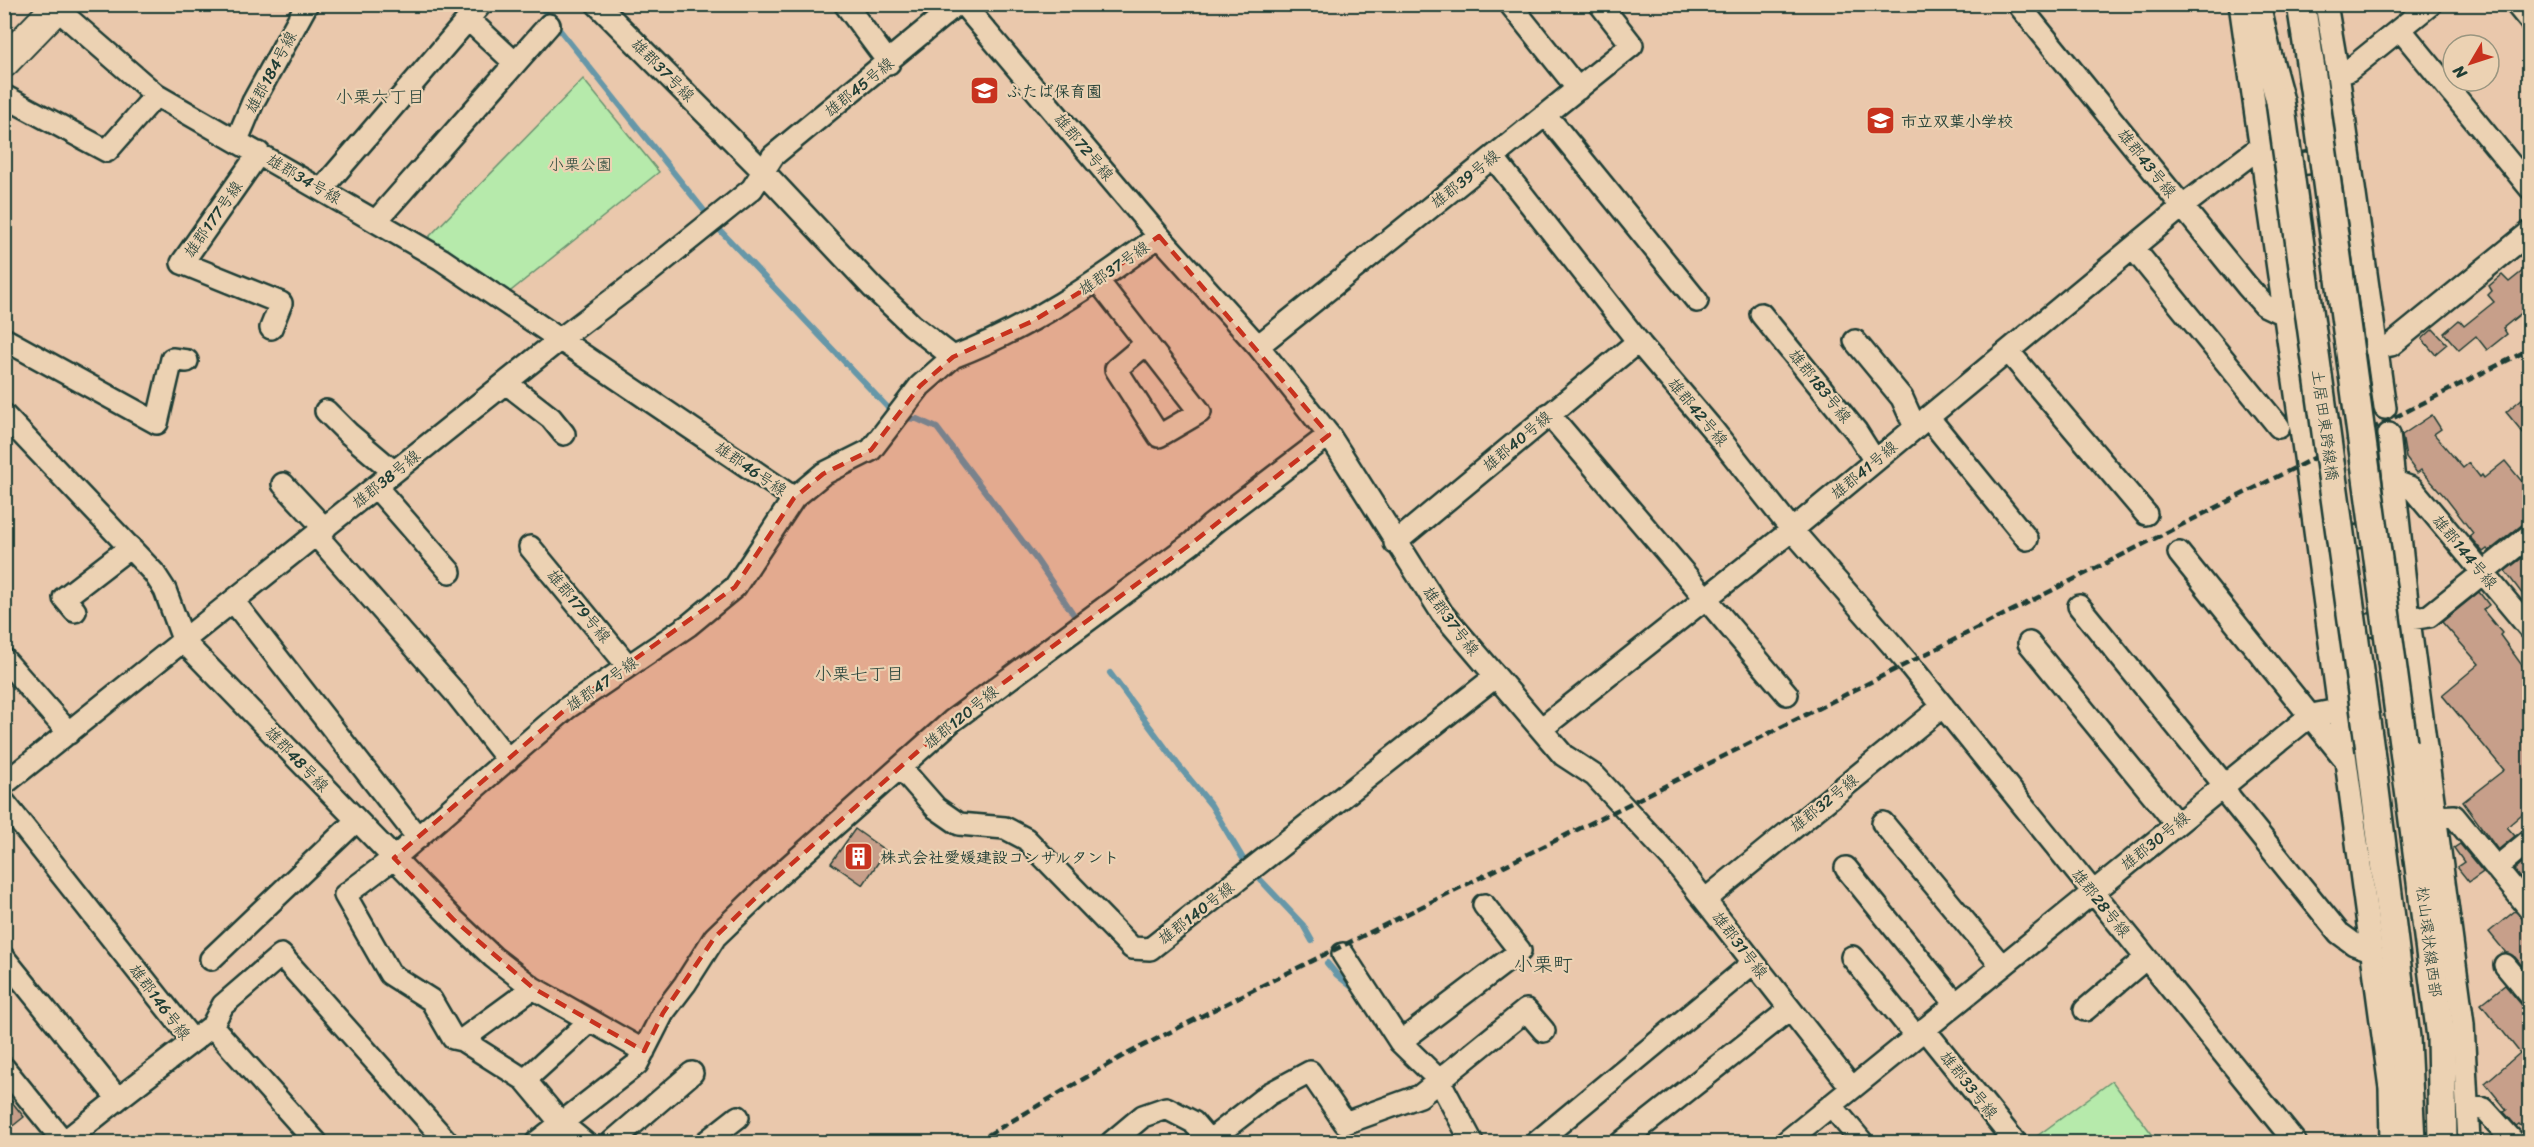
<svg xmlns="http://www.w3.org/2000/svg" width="2534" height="1147" viewBox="0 0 2534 1147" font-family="Sriracha,'Klee One',sans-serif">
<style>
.green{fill:#b6eaab;stroke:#6a9470;stroke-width:1.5}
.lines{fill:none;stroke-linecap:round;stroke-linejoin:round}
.stream{stroke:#6697a8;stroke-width:6}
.building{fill:#c79f8a;stroke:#1f3d34;stroke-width:1.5}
.minor-casing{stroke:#1f3d34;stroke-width:26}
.tertiary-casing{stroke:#1f3d34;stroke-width:32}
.secondary-casing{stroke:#1f3d34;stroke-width:34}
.minor{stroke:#ecd2b3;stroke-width:21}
.tertiary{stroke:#ecd2b3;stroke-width:27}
.secondary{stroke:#ecd2b3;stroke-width:30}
.rail{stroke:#1f3d34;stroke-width:4.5;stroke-dasharray:9 4.5;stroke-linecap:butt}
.tertiary-bridge-casing{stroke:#1f3d34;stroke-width:32;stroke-linecap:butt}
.tertiary-bridge{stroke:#ecd2b3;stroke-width:27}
.marked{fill:#c8321e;fill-opacity:0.2;stroke:#c8321e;stroke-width:4.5;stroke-dasharray:12 8;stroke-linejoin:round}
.labels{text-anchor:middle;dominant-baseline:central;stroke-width:4.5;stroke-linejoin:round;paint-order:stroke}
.street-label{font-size:16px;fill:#1f3d34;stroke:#ecd2b3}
.poi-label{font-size:16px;font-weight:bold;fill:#1f3d34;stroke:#ecd2b3;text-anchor:start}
.park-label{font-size:16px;fill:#27463a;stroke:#ecd2b3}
.neighbourhood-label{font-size:18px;fill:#1f3d34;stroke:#ecd2b3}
.quarter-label{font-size:20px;fill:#1f3d34;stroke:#ecd2b3}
</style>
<rect width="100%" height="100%" fill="#eac8ac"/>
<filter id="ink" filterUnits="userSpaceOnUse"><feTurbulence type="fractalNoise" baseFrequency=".0167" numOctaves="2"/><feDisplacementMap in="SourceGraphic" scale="12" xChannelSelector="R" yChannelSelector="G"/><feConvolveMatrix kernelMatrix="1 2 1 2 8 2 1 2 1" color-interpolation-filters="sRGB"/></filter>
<g filter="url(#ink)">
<path class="green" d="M 583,79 L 659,172 L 507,294 L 427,239 Z
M 2112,1081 L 2158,1142 L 2029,1142 Z"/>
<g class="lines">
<path class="stream" d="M 539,4 L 706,213
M 716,226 L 890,410
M 904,418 L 917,419 L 937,428 L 1036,559 L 1076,618
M 1110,673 L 1179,766 L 1211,805 L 1245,862
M 1255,874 L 1303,925 L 1312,941
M 1327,963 L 1337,975 L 1359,993"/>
</g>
<path class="building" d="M 2529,266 L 2529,307 L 2503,328 L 2507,334 L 2487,350 L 2476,336 L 2459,350 L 2444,333 L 2459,320 L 2464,326 L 2494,302 L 2488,295 L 2492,291 L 2489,286 L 2502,275 L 2509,282 Z
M 2433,329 L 2447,344 L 2435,354 L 2422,339 Z
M 2529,393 L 2529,440 L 2506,412 Z
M 2432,415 L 2441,429 L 2434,434 L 2463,468 L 2469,463 L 2480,477 L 2482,475 L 2484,478 L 2505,461 L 2529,490 L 2529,522 L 2522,525 L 2489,551 L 2487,549 L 2483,552 L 2469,536 L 2473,533 L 2445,497 L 2421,470 L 2417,473 L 2406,458 L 2402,435 Z
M 2526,555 L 2529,559 L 2529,603 L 2505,571 Z
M 2479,592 L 2489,605 L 2483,610 L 2502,633 L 2500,635 L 2529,675 L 2529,808 L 2507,827 L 2515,836 L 2498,850 L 2463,802 L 2504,770 L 2442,695 L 2479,664 L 2442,622 Z
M 855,829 L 886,851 L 863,885 L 831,863 Z
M 2460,844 L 2483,872 L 2469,882 L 2457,867 L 2464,862 L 2454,848 Z
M 2529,857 L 2529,888 L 2514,870 Z
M 2515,911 L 2521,917 L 2529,921 L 2529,974 L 2515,957 L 2506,953 L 2489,932 Z
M 2505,985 L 2521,1004 L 2529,1007 L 2529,1119 L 2521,1126 L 2519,1124 L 2516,1126 L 2504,1112 L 2507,1110 L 2485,1083 L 2520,1053 L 2481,1004 Z
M 4,1092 L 24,1117 L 4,1133 Z"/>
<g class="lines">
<defs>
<path id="minor" d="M 597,4 L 763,171 L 873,288 L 912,325 L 953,357 C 1029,328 1095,284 1159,236 L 1258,346 L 1329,435 L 1442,613 L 1563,755 L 1595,776 L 1674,861 L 1852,1088
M 845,4 L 889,63
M 963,4 L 1159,236
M 1510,4 L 1578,89
M 2018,4 L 2247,286 L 2264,305 L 2283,314
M 2240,4 L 2306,464 L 2390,1088 L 2391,1142
M 2326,4 L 2338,74 L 2385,408
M 2516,4 L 2530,21
M 56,8 L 156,95 L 441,259 L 794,498 L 823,474 L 871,450 L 920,386 L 953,357
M 468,19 L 515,63
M 2400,29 L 2530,188
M 2338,74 L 2348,71 L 2431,4
M 4,96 L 107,151 L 156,95
M 1546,115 L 1697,301
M 237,140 L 253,102 L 307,4
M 259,153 L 182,263 L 281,303 L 271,328
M 1493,157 L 1640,344 L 1713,430 L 1792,530 L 1908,663 L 2295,1142
M 2275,167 L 2340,159
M 322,189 L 481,4
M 376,221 L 549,25
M 2133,248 L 2279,427
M 1098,281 L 1200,412 L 1159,436 L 1116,369 L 1147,343
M 1761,314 L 1856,431 L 1875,461
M 4,339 L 157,423 L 172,359 L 187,361
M 1855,341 L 1902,398 L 1915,427
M 1258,346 L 1632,45 L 1600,4
M 2375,348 L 2391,345 L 2530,232
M 2008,351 L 2146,514
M 506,383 L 551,418 L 564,434
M 326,411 L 348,433 L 394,472
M 1549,414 L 1787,694
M 4,415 L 154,573 L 165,590 L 184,642 L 454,920 L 493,957 L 533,988 L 644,1051
M 1928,417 L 2027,539
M 2389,434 L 2409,620 L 2463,1024 L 2469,1142
M 2395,482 L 2412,488 L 2530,629
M 283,484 L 325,529
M 376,487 L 450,572
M 316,535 L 457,695 L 508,760
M 2325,541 L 2390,532
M 1395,543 L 1630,348 L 1640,344
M 530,547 L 628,666
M 2179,553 L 2344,758
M 234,602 L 418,838
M 2079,606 L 2218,777 L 2230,798 L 2339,933 L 2354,944 L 2371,950
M 75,611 L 64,598 L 130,547
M 2338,630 L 2429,616 L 2530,535
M 2029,643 L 2176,823
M 4,659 L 69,733
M 1541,729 L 1792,530 L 2183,206 L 2260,147
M 901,768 L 936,808 L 959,824 L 1005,828 L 1026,839 L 1132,948 L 1150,949 L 1495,677
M 4,784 L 559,340 L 649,272 L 752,189 L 773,156 L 957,4
M 4,802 L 193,1041 L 118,1099 L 4,958
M 2436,817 L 2454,816 L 2530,909
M 1883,823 L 2001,965
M 1846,868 L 1955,1003
M 2496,868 L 2530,840
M 1705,900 L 1943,706
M 1343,954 L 1400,1042 L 1439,1080 L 1472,1142
M 1852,957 L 1916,1036
M 211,959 L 357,820
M 2505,965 L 2530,995
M 533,988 L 462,1040 L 525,1080 L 561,1123 L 584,1142
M 2085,1010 L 2146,958
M 212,1026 L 316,1142
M 1924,1029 L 2015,1142
M 462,1040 L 453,1038 L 431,1000 L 390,974 L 345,895 L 394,858 L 567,708 L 689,625 L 735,587 L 794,498
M 193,1041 L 212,1026 L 223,1005 L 281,955 L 447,1142
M 1400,1042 L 1520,951 L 1484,905
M 4,1068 L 64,1142 L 118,1099
M 525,1080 L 590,1021
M 1831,1105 L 1862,1142
M 2468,1107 L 2484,1109 L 2514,1142
M 1209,1141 L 1269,1094 L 1310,1072 L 1345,1123 L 1420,1096 L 1526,1010 L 1544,1031
M 537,1142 L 637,1064 L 663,1013 L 685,984 L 715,937 L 777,877 L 952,721 L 1192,543 L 1211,525 L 1329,435
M 612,1142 L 692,1073
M 706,1142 L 738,1117
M 1112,1142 L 1143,1116 L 1166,1108 L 1193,1122 L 1210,1142
M 1537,1142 L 1753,963
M 1622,1142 L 1789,1010
M 1786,1142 L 2300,724 L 2312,715 L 2338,710"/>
<path id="tertiary" d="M 2256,4 L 2267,53 L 2280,101
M 2301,4 L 2315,95
M 2403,743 L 2441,1037 L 2443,1142
M 2370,750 L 2406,1038 L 2411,1142"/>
<path id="secondary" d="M 4,62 L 60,4"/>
</defs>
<use href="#minor" class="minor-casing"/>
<use href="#tertiary" class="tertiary-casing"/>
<use href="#secondary" class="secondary-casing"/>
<use href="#minor" class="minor"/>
<use href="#tertiary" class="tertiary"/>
<use href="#secondary" class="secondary"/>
<path class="rail" d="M 976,1142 L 1121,1057 L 1245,994 L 1623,807 L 2530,349"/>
<defs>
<path id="tertiary-bridge" d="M 2315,95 L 2403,743
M 2280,101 L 2370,750"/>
</defs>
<use href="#tertiary-bridge" class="tertiary-bridge-casing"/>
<use href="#tertiary-bridge" class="tertiary-bridge"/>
</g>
</g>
<path class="marked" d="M 1159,236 L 1329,435 L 1192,543 L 952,721 L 777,877 L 715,937 L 663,1013 L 644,1051 L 533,988 L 454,920 L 394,858 L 567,708 L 735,587 L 794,498 L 823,474 L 871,450 L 920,386 L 953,357 L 1033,321 L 1098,281 Z"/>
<defs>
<symbol id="school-square" viewBox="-11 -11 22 22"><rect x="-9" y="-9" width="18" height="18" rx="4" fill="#c8321e" stroke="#ecd2b3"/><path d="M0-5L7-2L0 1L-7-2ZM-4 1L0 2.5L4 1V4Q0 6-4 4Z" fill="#fff"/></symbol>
<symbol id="building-square" viewBox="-11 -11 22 22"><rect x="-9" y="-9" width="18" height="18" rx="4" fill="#c8321e" stroke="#ecd2b3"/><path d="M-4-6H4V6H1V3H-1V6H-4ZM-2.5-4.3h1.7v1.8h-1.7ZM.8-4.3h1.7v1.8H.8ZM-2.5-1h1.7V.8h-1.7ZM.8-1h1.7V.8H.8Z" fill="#fff"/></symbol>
</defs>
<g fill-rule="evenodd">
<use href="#school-square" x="968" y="74" width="33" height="33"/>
<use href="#school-square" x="1864" y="104" width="33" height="33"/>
<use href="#building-square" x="842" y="840" width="33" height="33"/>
</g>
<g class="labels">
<g class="street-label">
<text transform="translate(663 70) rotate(45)">雄郡37号線</text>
<text transform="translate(271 72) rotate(-62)">雄郡184号線</text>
<text transform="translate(859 87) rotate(-39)">雄郡45号線</text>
<text transform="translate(1084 147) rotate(50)">雄郡72号線</text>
<text transform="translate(2147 163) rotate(51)">雄郡43号線</text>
<text transform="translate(304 179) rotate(30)">雄郡34号線</text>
<text transform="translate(1465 179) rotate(-39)">雄郡39号線</text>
<text transform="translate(213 219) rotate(-55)">雄郡177号線</text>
<text transform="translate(1114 268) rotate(-35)">雄郡37号線</text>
<text transform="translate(1820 386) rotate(51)">雄郡183号線</text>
<text transform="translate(1698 412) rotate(50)">雄郡42号線</text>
<text transform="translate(2325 425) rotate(82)">土居田東跨線橋</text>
<text transform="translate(1517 441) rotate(-40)">雄郡40号線</text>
<text transform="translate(751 469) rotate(34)">雄郡46号線</text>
<text transform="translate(1864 470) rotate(-40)">雄郡41号線</text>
<text transform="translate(386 479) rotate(-39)">雄郡38号線</text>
<text transform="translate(2465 552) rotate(50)">雄郡144号線</text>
<text transform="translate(579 606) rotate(50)">雄郡179号線</text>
<text transform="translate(1451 621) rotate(53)">雄郡37号線</text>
<text transform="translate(602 684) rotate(-35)">雄郡47号線</text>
<text transform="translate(961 717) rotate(-39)">雄郡120号線</text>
<text transform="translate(297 759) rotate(46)">雄郡48号線</text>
<text transform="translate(1824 803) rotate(-39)">雄郡32号線</text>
<text transform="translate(2155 841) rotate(-39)">雄郡30号線</text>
<text transform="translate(2101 903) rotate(51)">雄郡28号線</text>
<text transform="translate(1196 913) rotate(-38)">雄郡140号線</text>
<text transform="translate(2429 942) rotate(83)">松山環状線西部</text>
<text transform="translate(1740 945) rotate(52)">雄郡31号線</text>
<text transform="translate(160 1002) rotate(53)">雄郡146号線</text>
<text transform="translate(1969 1085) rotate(51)">雄郡33号線</text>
</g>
<g class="poi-label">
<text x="1006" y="91">ふたば保育園</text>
<text x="1901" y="121">市立双葉小学校</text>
<text x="880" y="857">株式会社愛媛建設コンサルタント</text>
</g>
<g class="park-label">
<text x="580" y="164">小栗公園</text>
</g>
<g class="neighbourhood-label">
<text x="380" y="97">小栗六丁目</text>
<text x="859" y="674">小栗七丁目</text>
</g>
<g class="quarter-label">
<text x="1543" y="964">小栗町</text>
</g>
</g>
<rect width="2534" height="1147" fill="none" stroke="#ecd2b3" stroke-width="24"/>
<rect x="12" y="12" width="2510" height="1123" fill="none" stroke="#1f3d34" stroke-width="2" filter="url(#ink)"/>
<g transform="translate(2471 63) rotate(231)"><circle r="28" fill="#ecd2b3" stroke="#9a9680" stroke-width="1.5"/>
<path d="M0-4.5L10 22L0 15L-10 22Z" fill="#c8321e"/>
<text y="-9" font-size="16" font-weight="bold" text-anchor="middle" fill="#1f3d34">N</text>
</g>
</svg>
